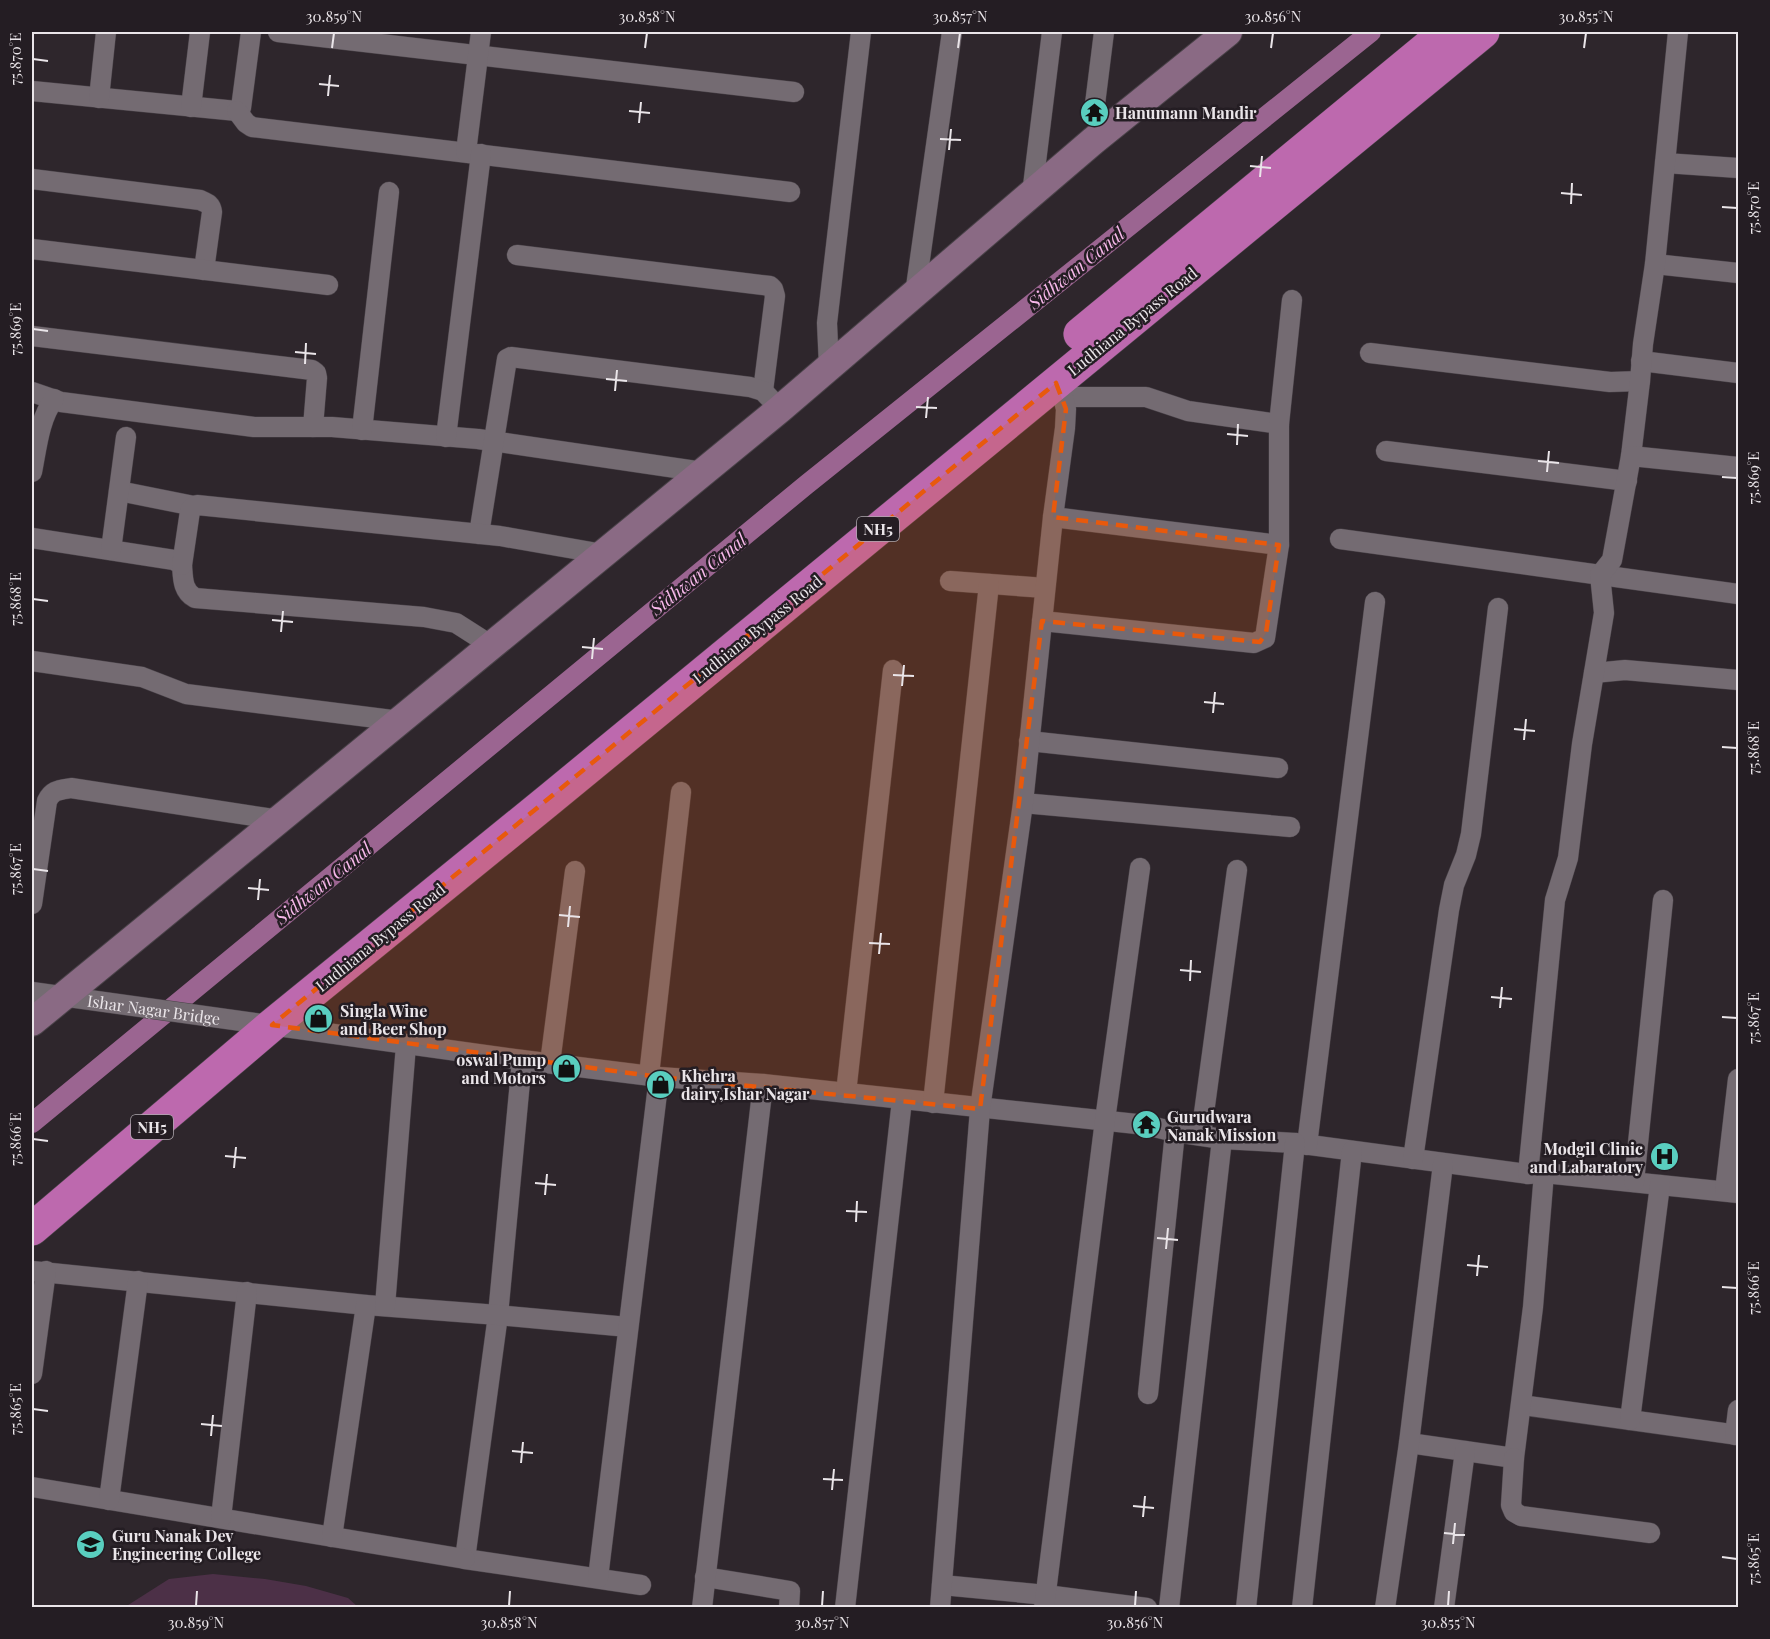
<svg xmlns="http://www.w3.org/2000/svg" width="1770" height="1639" viewBox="0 0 1770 1639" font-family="'Playfair Display',serif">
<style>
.green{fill:#4c3047}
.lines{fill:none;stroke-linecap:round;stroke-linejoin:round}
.canal{stroke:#9b6591;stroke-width:20}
.street-casing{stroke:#494248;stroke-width:21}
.secondary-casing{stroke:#494248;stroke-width:30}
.highway-casing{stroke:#494248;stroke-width:34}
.street{stroke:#746b72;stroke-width:20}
.secondary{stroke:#8a6a84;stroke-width:28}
.highway{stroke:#bd69ae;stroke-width:33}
.marked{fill:#e8590c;fill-opacity:0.2;stroke:#e8590c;stroke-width:4.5;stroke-dasharray:12 8;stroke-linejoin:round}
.ticks{fill:none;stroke:#eae5e9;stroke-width:2}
.labels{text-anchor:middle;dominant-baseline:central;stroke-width:5;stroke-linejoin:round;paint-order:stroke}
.shield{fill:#241d23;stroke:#afa9ae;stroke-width:1.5}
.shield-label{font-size:15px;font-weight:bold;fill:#eae5e9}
.poi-label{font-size:16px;font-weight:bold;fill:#eae5e9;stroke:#241d23;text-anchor:start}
.street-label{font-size:16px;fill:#eae5e9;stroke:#241d23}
.water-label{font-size:18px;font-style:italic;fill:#f7b8ea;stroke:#241d23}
.neatline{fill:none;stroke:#eae5e9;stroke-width:2}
.ticks-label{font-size:15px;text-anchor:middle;fill:#eae5e9}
</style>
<rect width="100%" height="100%" fill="#2e262c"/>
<path class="green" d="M 213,1574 L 265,1579 L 306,1586 L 348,1598 L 358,1607 L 125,1607 L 169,1579 Z"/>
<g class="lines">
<path class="canal" d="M 32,1123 L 806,485 L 1371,32"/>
<defs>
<g id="street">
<path d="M 278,32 L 794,92"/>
<path d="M 32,91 L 237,111 L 241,108 L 251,32"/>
<path d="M 99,98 L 106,32"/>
<path d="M 191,107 L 200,32"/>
<path d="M 237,111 L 246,123 L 252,127 L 790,192"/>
<path d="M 1094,112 L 1104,32"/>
<path d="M 466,152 L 481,32"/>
<path d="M 1665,163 L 1738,168"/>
<path d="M 32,179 L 200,200 C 207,203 211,204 212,212 L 204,270"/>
<path d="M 1032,194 L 1052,32"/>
<path d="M 32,249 L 328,285"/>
<path d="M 517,255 L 770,286 L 773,289 L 775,296 L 763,391"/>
<path d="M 1655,264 L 1738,273"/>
<path d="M 915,294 L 952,32"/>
<path d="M 32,336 L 312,370 L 316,373 L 317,378 L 313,427"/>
<path d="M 1370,353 L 1610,382 L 1640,381"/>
<path d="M 1641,361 L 1738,373"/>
<path d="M 829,367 L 827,323 L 861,32"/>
<path d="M 32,392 L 61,402 L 254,427 L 332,427 L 478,439 L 703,472"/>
<path d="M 1063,397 L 1146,397 L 1188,411 L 1279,424"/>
<path d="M 362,430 L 389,192"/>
<path d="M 446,437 L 481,154"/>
<path d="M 1386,451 L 1627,481"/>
<path d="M 1631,456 L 1640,381 L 1643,344 L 1655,264 L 1678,32"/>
<path d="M 32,472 C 37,447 39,420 54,399"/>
<path d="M 119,491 L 194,506"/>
<path d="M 1053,517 L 1279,545"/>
<path d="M 479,534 L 507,359 L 511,357 L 750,387 L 763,391 L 780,409"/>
<path d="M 32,538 L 174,560 L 182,565 C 183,577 182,591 195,598 L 424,617 L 456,623 L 492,646"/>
<path d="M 1340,539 L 1738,594"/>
<path d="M 111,550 L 126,437"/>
<path d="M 182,565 L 190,511 L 191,509 L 197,505 L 500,536 L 603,554"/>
<path d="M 950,581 L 1045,588"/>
<path d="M 1042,621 L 1254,643 L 1265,638 L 1279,545 L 1279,424 L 1292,300"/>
<path d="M 32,661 L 142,677 L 186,694 L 400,721"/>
<path d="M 1594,673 L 1625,670 L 1738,680"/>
<path d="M 1029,741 L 1278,768"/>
<path d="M 1023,803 L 1290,827"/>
<path d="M 32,904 L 47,801 C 52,790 59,790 71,788 L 280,820"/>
<path id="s1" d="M 32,992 L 522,1060 L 659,1077 L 763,1084 L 1099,1120 L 1146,1125 L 1175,1132 L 1222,1139 L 1295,1143 L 1528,1174 L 1544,1173 L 1738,1193"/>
<path d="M 522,1060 L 498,1315 L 465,1559 L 641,1585"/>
<path d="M 550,1063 L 575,871"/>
<path d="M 649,1075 L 681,792"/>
<path d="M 846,1093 L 893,670"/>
<path d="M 933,1103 L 989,584"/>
<path d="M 1201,1135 L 1237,870"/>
<path d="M 1307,1145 L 1375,602"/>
<path d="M 1413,1159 L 1449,910 L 1454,885 L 1466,855 L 1471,834 L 1498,608"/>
<path d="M 1528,1174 L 1555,900 L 1568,858 L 1582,744 L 1604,613 L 1600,575 L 1612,560 L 1631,456 L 1738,467"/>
<path d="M 1634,1182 L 1663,900"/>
<path d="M 1725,1191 L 1738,1079"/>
<path d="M 32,1271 L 366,1305 L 498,1315 L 628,1327"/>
<path d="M 385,1306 L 406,1045"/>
<path d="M 32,1374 L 46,1271"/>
<path d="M 1148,1394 L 1175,1132"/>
<path d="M 1522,1405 L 1738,1435"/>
<path d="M 1630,1420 L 1660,1185"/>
<path d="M 1735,1435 L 1738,1410"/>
<path d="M 1409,1443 L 1514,1458 L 1533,1307 L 1544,1173"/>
<path d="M 1514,1458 L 1511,1505 L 1514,1512 L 1521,1516 L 1650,1533"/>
<path d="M 32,1487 L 465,1559"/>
<path d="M 109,1500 L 138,1281"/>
<path d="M 221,1518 L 247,1292"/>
<path d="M 332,1537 L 366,1305"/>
<path d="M 705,1577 L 790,1591 L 789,1608"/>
<path d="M 598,1578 L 659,1077"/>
<path d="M 942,1585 L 1046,1595 L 1147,1608"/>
<path d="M 702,1608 L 763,1084"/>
<path d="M 845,1608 L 902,1100"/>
<path d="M 940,1608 L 980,1109 L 1023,803 L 1053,517 L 1065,428 L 1066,409 L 1063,397 L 1056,383"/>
<path d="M 1044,1608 L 1105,1120 L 1140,868"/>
<path d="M 1169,1608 L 1222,1139"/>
<path d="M 1246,1608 L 1295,1143"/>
<path d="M 1302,1608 L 1352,1151"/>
<path d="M 1385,1608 L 1409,1443 L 1443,1164"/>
<path d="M 1444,1608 L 1465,1451"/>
</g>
<path id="secondary" d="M 32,1022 L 780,409 L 1093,141 L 1228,32"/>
<path id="highway" d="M 1080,334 L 1446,32
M 32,1229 L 272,1025 L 550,799 L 1483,32"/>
</defs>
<use href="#street" class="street-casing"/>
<use href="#secondary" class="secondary-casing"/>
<use href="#highway" class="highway-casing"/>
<use href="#street" class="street"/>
<use href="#secondary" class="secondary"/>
<use href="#highway" class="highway"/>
</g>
<path class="marked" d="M 1056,383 L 1066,409 L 1053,517 L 1279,545 L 1266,633 L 1260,642 L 1042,621 L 980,1109 L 659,1077 L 272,1025 Z"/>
<path class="ticks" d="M 332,48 L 334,33M 645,48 L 647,33M 958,48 L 960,33M 1271,48 L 1273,33M 1584,48 L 1586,33M 33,59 L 48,61M 319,84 L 339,86M 328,96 L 330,75M 629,111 L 650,113M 639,123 L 641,102M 940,139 L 961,140M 949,150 L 951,129M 1250,166 L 1271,168M 1260,177 L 1262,156M 1561,193 L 1582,195M 1571,204 L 1572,183M 1722,207 L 1737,208M 33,329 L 48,331M 295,352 L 316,354M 305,364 L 306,343M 606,379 L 627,381M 615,391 L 617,370M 916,407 L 937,408M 926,418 L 928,397M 1227,434 L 1248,436M 1237,445 L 1238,424M 1538,461 L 1559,463M 1547,472 L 1549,451M 1722,477 L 1737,478M 33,599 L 48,601M 272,620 L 293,622M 281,632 L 283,611M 582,647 L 603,649M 592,659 L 594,638M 893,675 L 914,676M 902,686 L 904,665M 1204,702 L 1224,704M 1213,713 L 1215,692M 1514,729 L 1535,731M 1524,740 L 1526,719M 1722,747 L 1737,748M 33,869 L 48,871M 248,888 L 269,890M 258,900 L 260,879M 559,915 L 580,917M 568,927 L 570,906M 869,943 L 890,944M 879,954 L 881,933M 1180,970 L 1201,972M 1190,981 L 1191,960M 1491,997 L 1512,999M 1500,1008 L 1502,987M 1722,1017 L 1737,1018M 33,1139 L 48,1141M 225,1156 L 246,1158M 234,1168 L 236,1147M 535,1183 L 556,1185M 545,1195 L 547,1174M 846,1211 L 867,1212M 856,1222 L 857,1201M 1157,1238 L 1178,1240M 1166,1249 L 1168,1228M 1467,1265 L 1488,1267M 1477,1276 L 1479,1255M 1722,1287 L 1737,1288M 33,1409 L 48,1411M 201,1424 L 222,1426M 211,1436 L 213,1415M 512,1451 L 533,1453M 521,1463 L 523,1442M 823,1479 L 843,1480M 832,1490 L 834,1469M 1133,1506 L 1154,1508M 1143,1517 L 1145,1496M 1444,1533 L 1465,1535M 1453,1544 L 1455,1523M 1722,1557 L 1737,1559M 196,1606 L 197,1591M 509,1606 L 510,1591M 822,1606 L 823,1591M 1135,1606 L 1136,1591M 1448,1606 L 1449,1591"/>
<defs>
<symbol id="temple-disc" viewBox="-11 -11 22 22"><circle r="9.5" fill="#59cebf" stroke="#241d23"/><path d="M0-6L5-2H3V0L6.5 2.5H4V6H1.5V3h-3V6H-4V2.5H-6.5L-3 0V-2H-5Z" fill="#111"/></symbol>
<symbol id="shop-disc" viewBox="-11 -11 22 22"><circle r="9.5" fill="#59cebf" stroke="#241d23"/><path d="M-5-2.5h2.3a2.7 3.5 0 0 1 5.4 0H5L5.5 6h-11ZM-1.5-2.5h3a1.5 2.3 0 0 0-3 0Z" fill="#111"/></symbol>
<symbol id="hospital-disc" viewBox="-11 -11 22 22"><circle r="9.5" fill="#59cebf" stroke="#241d23"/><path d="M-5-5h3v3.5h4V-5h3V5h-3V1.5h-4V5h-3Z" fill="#111"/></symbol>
<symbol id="university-disc" viewBox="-11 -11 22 22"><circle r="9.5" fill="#59cebf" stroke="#241d23"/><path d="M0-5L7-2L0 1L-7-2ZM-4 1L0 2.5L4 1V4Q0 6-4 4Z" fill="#111"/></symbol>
</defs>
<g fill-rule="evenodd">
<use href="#temple-disc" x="1078" y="96" width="33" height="33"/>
<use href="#shop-disc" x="302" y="1002" width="33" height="33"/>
<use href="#shop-disc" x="550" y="1052" width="33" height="33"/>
<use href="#shop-disc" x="644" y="1068" width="33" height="33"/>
<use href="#temple-disc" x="1130" y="1108" width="33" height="33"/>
<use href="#hospital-disc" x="1648" y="1140" width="33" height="33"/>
<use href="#university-disc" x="74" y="1528" width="33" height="33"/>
</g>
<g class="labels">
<g class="shield">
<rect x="857" y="517" width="42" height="24" rx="4.5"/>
<rect x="131" y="1115" width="42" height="24" rx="4.5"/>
</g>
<g class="shield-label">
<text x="878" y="529">NH5</text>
<text x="152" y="1127">NH5</text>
</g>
<g class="poi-label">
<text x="1115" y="112">Hanumann Mandir</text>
<text x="340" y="1010">Singla Wine<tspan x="340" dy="18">and Beer Shop</tspan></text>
<text x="546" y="1059" text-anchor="end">oswal Pump<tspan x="546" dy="18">and Motors</tspan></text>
<text x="681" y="1075">Khehra<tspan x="681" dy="18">dairy,Ishar Nagar</tspan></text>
<text x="1167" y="1116">Gurudwara<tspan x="1167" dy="18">Nanak Mission</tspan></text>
<text x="1643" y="1148" text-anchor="end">Modgil Clinic<tspan x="1643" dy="18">and Labaratory</tspan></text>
<text x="112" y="1535">Guru Nanak Dev<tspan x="112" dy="18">Engineering College</tspan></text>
</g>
<g class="street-label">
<text transform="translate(1132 321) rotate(-39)">Ludhiana Bypass Road</text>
<text transform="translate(757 629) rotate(-39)">Ludhiana Bypass Road</text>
<text transform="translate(380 937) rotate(-39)">Ludhiana Bypass Road</text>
<text stroke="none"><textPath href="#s1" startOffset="123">Ishar Nagar Bridge</textPath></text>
</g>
<g class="water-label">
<text transform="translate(1076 268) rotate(-39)">Sidhwan Canal</text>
<text transform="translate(698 574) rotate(-39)">Sidhwan Canal</text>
<text transform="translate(323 883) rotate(-39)">Sidhwan Canal</text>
</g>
</g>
<rect width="1770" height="1639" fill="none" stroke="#241d23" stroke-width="66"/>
<rect x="33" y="33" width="1704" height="1573" class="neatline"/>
<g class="ticks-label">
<text x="334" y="22">30.859°N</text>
<text x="647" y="22">30.858°N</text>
<text x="960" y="22">30.857°N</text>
<text x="1273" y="22">30.856°N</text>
<text x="1586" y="22">30.855°N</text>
<text transform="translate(16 59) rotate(-90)" y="5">75.870°E</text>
<text transform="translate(1754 208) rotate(-90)" y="5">75.870°E</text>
<text transform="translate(16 329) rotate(-90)" y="5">75.869°E</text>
<text transform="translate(1754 478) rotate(-90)" y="5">75.869°E</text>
<text transform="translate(16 599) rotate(-90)" y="5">75.868°E</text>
<text transform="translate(1754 748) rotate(-90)" y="5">75.868°E</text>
<text transform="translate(16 869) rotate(-90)" y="5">75.867°E</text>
<text transform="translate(1754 1018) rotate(-90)" y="5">75.867°E</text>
<text transform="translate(16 1139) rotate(-90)" y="5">75.866°E</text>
<text transform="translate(1754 1288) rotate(-90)" y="5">75.866°E</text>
<text transform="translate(16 1409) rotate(-90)" y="5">75.865°E</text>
<text transform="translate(1754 1559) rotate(-90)" y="5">75.865°E</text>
<text x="196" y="1628">30.859°N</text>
<text x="509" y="1628">30.858°N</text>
<text x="822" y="1628">30.857°N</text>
<text x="1135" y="1628">30.856°N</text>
<text x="1448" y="1628">30.855°N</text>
</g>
</svg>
